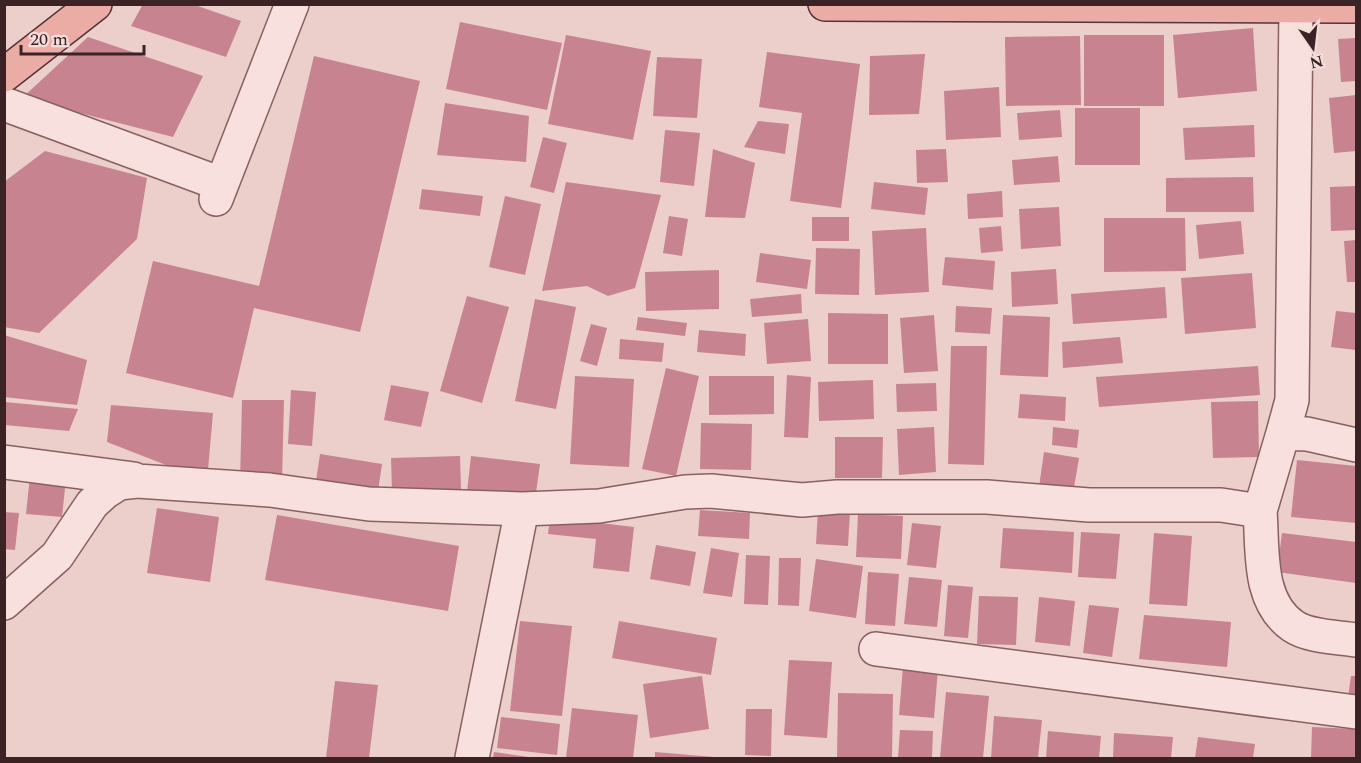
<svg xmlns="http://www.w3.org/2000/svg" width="1361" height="763" viewBox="0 0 1361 763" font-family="Spectral,serif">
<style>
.building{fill:#c88390}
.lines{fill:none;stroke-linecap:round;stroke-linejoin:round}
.minor-casing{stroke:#886062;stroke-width:36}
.major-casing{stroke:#563338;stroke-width:36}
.minor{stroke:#f7e0dd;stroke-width:33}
.major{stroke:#ecaca6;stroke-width:33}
</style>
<rect width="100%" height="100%" fill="#ecceca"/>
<path class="building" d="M 143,4 L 192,4 L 241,21 L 226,57 L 131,26 Z
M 460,22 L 562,43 L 547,110 L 446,89 Z
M 1253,28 L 1257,91 L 1178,98 L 1173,35 Z
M 566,35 L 651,51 L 633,140 L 548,124 Z
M 1084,35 L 1164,35 L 1164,106 L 1084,106 Z
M 1080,36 L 1081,105 L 1006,106 L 1005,37 Z
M 88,37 L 203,76 L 173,137 L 22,98 Z
M 1356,38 L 1356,81 L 1341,82 L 1338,39 Z
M 767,52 L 860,64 L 841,208 L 790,201 L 802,113 L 759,107 Z
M 925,54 L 919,114 L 869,115 L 870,56 Z
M 314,56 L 420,81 L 360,332 L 254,308 L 233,398 L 126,373 L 153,261 L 259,286 Z
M 657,57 L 702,59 L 697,118 L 653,116 Z
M 999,87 L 1001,137 L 946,140 L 944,91 Z
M 1356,95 L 1356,151 L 1334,153 L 1329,98 Z
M 445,103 L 529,116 L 526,162 L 437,155 Z
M 1075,108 L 1140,108 L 1140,165 L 1075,165 Z
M 1060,110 L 1062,137 L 1019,140 L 1017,113 Z
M 758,121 L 789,124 L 785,154 L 744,147 Z
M 1254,125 L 1255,157 L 1185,160 L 1183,128 Z
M 665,130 L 700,133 L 694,186 L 660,182 Z
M 543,137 L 567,143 L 554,193 L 530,187 Z
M 713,149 L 755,163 L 745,218 L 705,217 Z
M 946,149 L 948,182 L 917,183 L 916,150 Z
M 45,151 L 147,178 L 137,239 L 39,333 L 4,327 L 4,182 Z
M 1058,156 L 1060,182 L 1014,185 L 1012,160 Z
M 1253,177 L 1254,212 L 1166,212 L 1166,178 Z
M 566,182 L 661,195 L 635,288 L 608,296 L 587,286 L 542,291 Z
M 874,182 L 928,188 L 925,215 L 871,209 Z
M 1356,186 L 1356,230 L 1331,231 L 1330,187 Z
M 422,189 L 483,196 L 480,216 L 419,209 Z
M 1002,191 L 1003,217 L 968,219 L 967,194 Z
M 505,196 L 541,204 L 525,275 L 489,267 Z
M 1059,207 L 1061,246 L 1021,249 L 1019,209 Z
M 669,216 L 688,219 L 682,256 L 663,253 Z
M 812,217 L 849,217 L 849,241 L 812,241 Z
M 1104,218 L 1185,218 L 1186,271 L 1104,272 Z
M 1241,221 L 1244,254 L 1199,259 L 1196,225 Z
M 1001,226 L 1003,251 L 981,253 L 979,228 Z
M 926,228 L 929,292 L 875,295 L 872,231 Z
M 1356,240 L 1356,282 L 1347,282 L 1344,241 Z
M 816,248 L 860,249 L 859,295 L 815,294 Z
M 760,253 L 811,260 L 807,289 L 756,282 Z
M 945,257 L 995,261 L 993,290 L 942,285 Z
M 1056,269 L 1058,304 L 1012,307 L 1011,272 Z
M 719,270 L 719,309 L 646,311 L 645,272 Z
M 1252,273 L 1256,328 L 1185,334 L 1181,278 Z
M 1165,287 L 1167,318 L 1073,324 L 1071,294 Z
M 801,294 L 802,313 L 752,317 L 750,299 Z
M 467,296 L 509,307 L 482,403 L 440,391 Z
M 535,299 L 576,307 L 556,409 L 515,401 Z
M 956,306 L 992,308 L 990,334 L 955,332 Z
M 1336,311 L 1356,313 L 1356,350 L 1331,347 Z
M 828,313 L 888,314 L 888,364 L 828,364 Z
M 934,315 L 938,371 L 904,373 L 900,318 Z
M 1003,315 L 1050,317 L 1048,377 L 1000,375 Z
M 638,317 L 687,323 L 685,336 L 636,330 Z
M 808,319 L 811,361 L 767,364 L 764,323 Z
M 591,324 L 607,328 L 597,366 L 580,361 Z
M 699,330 L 746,334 L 745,356 L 697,352 Z
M 4,335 L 87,360 L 77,405 L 4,397 Z
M 1120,337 L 1123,363 L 1063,368 L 1062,342 Z
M 620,339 L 664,343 L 662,362 L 619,359 Z
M 951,346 L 987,346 L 984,465 L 948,464 Z
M 1258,366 L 1260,395 L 1099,407 L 1096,377 Z
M 666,368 L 699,376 L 676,476 L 642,469 Z
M 787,375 L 811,377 L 808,438 L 784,437 Z
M 575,376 L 634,379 L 629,467 L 570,464 Z
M 709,376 L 774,376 L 774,414 L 709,415 Z
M 873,380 L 874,419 L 819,421 L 818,382 Z
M 936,383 L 937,411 L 897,412 L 896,384 Z
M 391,385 L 429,392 L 421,427 L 384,420 Z
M 291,390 L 316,392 L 312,446 L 288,444 Z
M 1020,394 L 1066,397 L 1065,421 L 1018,418 Z
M 242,400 L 284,400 L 282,482 L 240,482 Z
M 1258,401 L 1259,457 L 1213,458 L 1211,402 Z
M 5,402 L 78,409 L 69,431 L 5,425 Z
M 111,405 L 213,413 L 207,481 L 107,442 Z
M 701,423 L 752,424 L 751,470 L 700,469 Z
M 934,427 L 936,472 L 899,475 L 897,429 Z
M 1053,427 L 1079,430 L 1077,448 L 1052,445 Z
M 835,437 L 883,437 L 882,478 L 835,478 Z
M 1044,452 L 1079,458 L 1073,493 L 1039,487 Z
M 320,454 L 382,464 L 377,498 L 315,488 Z
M 460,456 L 461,489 L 392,491 L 391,458 Z
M 471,456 L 540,464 L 535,500 L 467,492 Z
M 1297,460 L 1356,466 L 1356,523 L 1291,517 Z
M 30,476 L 66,479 L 62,517 L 26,514 Z
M 157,508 L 219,517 L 210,582 L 147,573 Z
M 700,510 L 750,513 L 749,539 L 698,536 Z
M 818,510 L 850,512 L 848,546 L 816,544 Z
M 4,512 L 19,513 L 15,550 L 4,549 Z
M 858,514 L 903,516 L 901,559 L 856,557 Z
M 277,515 L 459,546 L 448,611 L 265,580 Z
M 550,517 L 634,527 L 629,572 L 593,568 L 596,539 L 548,534 Z
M 912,523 L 941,526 L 936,568 L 907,565 Z
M 1003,528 L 1074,532 L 1072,573 L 1000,568 Z
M 1081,532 L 1120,534 L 1116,579 L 1078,577 Z
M 1154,533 L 1192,536 L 1187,606 L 1149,604 Z
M 1282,533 L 1356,542 L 1356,583 L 1277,572 Z
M 656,545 L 696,552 L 690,586 L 650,579 Z
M 711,548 L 739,553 L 732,597 L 703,593 Z
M 746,555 L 770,556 L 768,605 L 744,604 Z
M 779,558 L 801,558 L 799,606 L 778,605 Z
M 816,559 L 863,566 L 856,618 L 809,611 Z
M 868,572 L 899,574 L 895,626 L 865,624 Z
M 909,577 L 942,580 L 937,627 L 904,624 Z
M 948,585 L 973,587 L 968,638 L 944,636 Z
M 979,596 L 1018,597 L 1016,645 L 977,644 Z
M 1039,597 L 1075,601 L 1070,646 L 1035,642 Z
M 1089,605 L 1119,608 L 1112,657 L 1083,653 Z
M 1144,615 L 1231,622 L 1227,667 L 1139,659 Z
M 520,621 L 572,626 L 562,716 L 510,711 Z
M 619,621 L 717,638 L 711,675 L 612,658 Z
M 789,660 L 832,662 L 827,738 L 784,735 Z
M 903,667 L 938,669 L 934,718 L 899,715 Z
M 702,676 L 709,729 L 650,738 L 643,684 Z
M 1351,676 L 1356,676 L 1356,698 L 1348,697 Z
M 335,681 L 378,685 L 369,758 L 326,758 Z
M 946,692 L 989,696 L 983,758 L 940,758 Z
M 838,693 L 893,694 L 892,758 L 837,758 Z
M 572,708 L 638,715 L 633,758 L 566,758 Z
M 746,709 L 772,709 L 771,756 L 745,755 Z
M 994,716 L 1042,720 L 1038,758 L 991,758 Z
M 501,717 L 560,724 L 557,755 L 497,748 Z
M 1312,727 L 1356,729 L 1356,758 L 1311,758 Z
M 900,730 L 933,731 L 932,758 L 898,758 Z
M 1048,731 L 1101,736 L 1099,758 L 1046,758 Z
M 1114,733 L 1173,737 L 1171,758 L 1113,758 Z
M 1198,737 L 1255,744 L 1253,758 L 1195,758 Z
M 494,752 L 528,757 L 528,758 L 493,758 Z
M 655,752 L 714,757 L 714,758 L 655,758 Z"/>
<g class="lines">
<defs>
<path id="minor" d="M 1296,4 L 1292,400 L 1283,433 L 1307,434 L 1356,445
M 4,104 L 221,184
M 216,199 L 292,4
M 4,462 L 134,479
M 1260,511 C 1263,550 1257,601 1293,626 C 1309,637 1338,637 1356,640
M 4,603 L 57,556 L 92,504 L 105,492 L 119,483 L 137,481 L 270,490 L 369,504 L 522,509 L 599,506 L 685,492 L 711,491 L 802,500 L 837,497 L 987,497 L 1089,505 L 1221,505 L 1260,511 L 1283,433
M 876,649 L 1356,712
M 472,758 L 522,509"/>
<path id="major" d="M 825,4 L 1356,6
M 4,75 L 95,4"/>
</defs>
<use href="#minor" class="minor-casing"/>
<use href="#major" class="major-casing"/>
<use href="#minor" class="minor"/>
<use href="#major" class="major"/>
</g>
<rect width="1361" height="763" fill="none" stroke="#3a2225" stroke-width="12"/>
<g transform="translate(1313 48) rotate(166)" stroke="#f4dcd9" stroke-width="4.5" paint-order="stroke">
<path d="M0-4.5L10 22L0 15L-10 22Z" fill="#3a2225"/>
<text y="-9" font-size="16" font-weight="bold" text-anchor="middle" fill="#3a2225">N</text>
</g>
<path d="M21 45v9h123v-9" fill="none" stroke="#3a2225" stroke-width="3"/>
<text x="30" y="45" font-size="18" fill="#3a2225" stroke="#f4dcd9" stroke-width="4.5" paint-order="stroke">20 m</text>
</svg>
